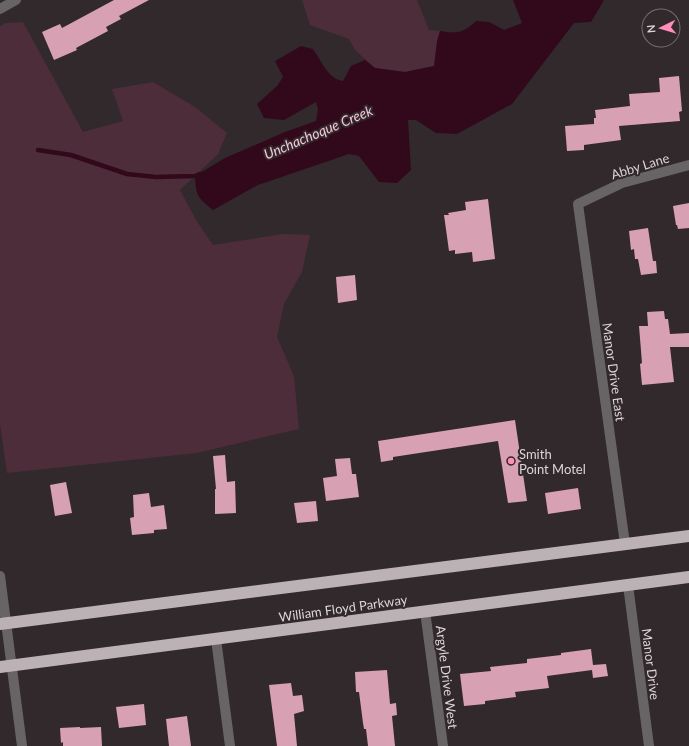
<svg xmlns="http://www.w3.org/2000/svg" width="689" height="746" viewBox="0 0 689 746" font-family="Lato,sans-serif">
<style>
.green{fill:#4d2d39}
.water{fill:#32081b}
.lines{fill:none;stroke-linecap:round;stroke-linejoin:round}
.stream{stroke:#32081b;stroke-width:4.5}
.building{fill:#d8a0b3}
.minor{stroke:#686465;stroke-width:10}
.highway{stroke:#bcb1b4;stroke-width:12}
.poi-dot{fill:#ff8eba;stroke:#32292c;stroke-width:1.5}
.labels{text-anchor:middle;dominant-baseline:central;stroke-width:4;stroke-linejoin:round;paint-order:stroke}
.street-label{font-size:13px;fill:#dcd6d8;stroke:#32292c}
.poi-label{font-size:13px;fill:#dcd6d8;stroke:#32292c;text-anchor:start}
.water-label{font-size:14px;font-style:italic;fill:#f8c6d7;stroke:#32292c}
</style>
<rect width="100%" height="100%" fill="#32292c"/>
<path class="green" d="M 302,0 L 417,0 L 429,30 L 440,31 L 434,66 L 405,72 L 375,68 L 355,50 L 349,39 L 310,25 Z
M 23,22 L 83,132 L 123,121 L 112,89 L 153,82 L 195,107 L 227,133 L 218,154 L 180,190 L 196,220 L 213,245 L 282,234 L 310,235 L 302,272 L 284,304 L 277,337 L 294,376 L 299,429 L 197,453 L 7,473 L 0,424 L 0,26 L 6,23 Z"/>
<path class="water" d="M 513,0 L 604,0 L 591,22 L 574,23 L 512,104 L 457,134 L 436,133 L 416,120 L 408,120 L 411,170 L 397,183 L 379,182 L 359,156 L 349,154 L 258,185 L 213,210 C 197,197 196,196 195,176 L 225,158 L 285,132 L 316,121 L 318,109 L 316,102 L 284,120 L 264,118 L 257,104 L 277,86 L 283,77 L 275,61 L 301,46 L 313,49 C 321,60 328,79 343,81 L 351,66 L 365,60 L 375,68 L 405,72 L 434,66 L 437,41 L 440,31 C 458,34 463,33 476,21 L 489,22 L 504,30 L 522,23 Z"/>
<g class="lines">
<path class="stream" d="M 38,150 L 71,155 L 127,174 L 156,177 L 195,176 L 200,174"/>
</g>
<path class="building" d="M 114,0 L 149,0 L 119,16 L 121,19 L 106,27 L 108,31 L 76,48 L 77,50 L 54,60 L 42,32 L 60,24 L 62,28 Z
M 679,76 L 682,111 L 679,112 L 680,121 L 619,126 L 621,140 L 584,145 L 584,150 L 567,151 L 565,126 L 594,124 L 594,118 L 596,118 L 595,110 L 630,106 L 629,94 L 660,92 L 659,78 Z
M 488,199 L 495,259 L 473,262 L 472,252 L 455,254 L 455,250 L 449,251 L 444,215 L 449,215 L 448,213 L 466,210 L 465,202 Z
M 689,203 L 689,228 L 678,229 L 677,225 L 676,225 L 673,206 Z
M 648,228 L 653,261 L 656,261 L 657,273 L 641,275 L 638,259 L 635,259 L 634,249 L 631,250 L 629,231 Z
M 355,275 L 357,300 L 338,303 L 336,277 Z
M 664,311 L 665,319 L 668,319 L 670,334 L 689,333 L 689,347 L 670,347 L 674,382 L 642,385 L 640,364 L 642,363 L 639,326 L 648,326 L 647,312 Z
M 515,420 L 527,501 L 508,503 L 498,441 L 393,457 L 393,460 L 381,462 L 378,441 Z
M 225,455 L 227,482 L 235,481 L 236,513 L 215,514 L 215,489 L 216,489 L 213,456 Z
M 350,458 L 352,474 L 356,474 L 359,497 L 326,501 L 323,478 L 337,476 L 335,459 Z
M 66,482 L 72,513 L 55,516 L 50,485 Z
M 578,488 L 581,509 L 548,514 L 545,493 Z
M 149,493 L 151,507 L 164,505 L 167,529 L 154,530 L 154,533 L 132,535 L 130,518 L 134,517 L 133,495 Z
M 316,501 L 318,521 L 297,523 L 294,503 Z
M 591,649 L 593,665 L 606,664 L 608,676 L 593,678 L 592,670 L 547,676 L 549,688 L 515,692 L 516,697 L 485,701 L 485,704 L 464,706 L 460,674 L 491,671 L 490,667 L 527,663 L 527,659 L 561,655 L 561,653 Z
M 387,670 L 390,704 L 396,703 L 397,715 L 392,716 L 395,746 L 368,746 L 366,729 L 364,729 L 363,723 L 359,692 L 356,692 L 355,672 Z
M 291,683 L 293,696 L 302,695 L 304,711 L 294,714 L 297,746 L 277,746 L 269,685 Z
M 144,704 L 146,725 L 119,728 L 116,707 Z
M 187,716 L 191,746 L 169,746 L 166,719 Z
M 80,727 L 80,728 L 101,727 L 102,746 L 63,746 L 63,742 L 61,743 L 60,728 Z"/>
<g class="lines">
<path class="minor" d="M 0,9 L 16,0
M 625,544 L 578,204 L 622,183 L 689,165
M 0,576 L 22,746
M 628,585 L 649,746
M 425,611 L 443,746
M 216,639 L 230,746"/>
<path class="highway" d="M 0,624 L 689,536
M 0,667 L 689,577"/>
</g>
<circle class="poi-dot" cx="511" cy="461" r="4"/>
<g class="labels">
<g class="street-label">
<text transform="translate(640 166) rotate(-17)">Abby Lane</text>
<text transform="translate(614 372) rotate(82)">Manor Drive East</text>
<text transform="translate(343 608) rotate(-8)">William Floyd Parkway</text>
<text transform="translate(651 664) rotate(83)">Manor Drive</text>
<text transform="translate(447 677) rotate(83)">Argyle Drive West</text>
</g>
<g class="poi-label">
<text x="519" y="454">Smith<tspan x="519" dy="15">Point Motel</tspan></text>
</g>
<g class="water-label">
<text transform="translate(318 132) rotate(-23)">Unchachoque Creek</text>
</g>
</g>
<g transform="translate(661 28) rotate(265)"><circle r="19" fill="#32292c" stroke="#766e71"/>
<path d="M0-3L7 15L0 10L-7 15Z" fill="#ff8eba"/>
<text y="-6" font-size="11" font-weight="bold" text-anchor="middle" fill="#dcd6d8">N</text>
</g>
</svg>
